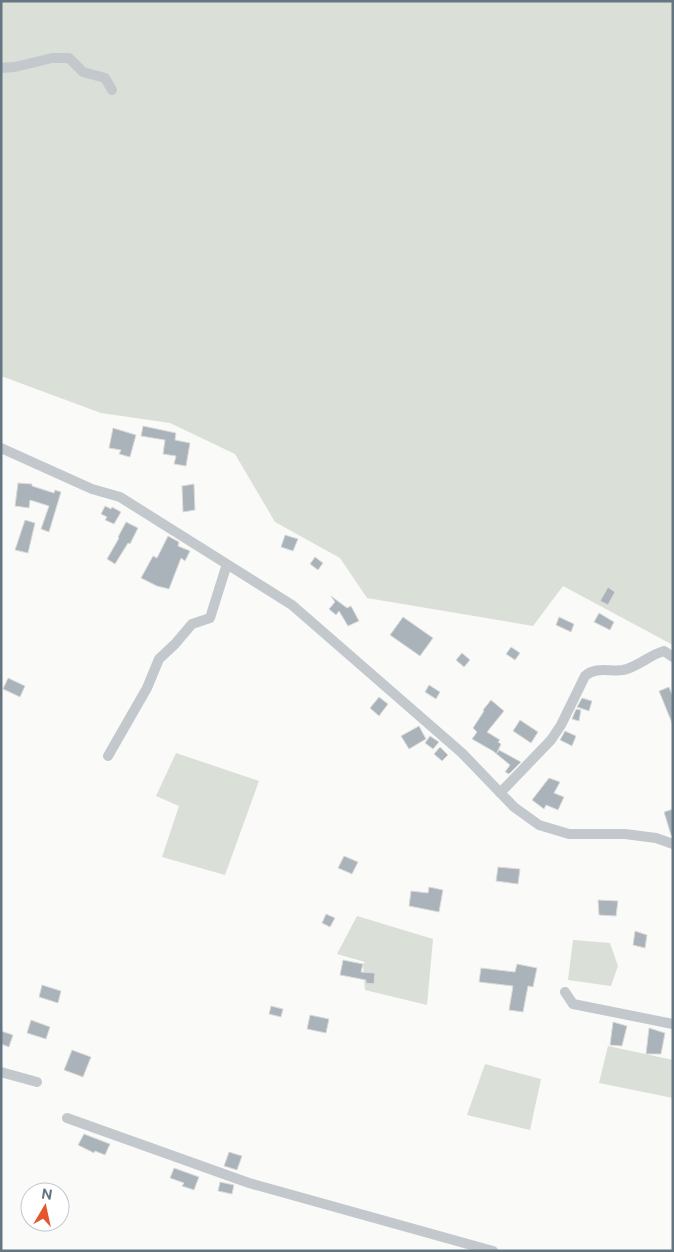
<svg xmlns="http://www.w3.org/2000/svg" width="674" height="1252" viewBox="0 0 674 1252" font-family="'Public Sans',sans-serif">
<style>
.green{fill:#dadfd7}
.building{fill:#aab3b9;stroke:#dcdcda}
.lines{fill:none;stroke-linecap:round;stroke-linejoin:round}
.minor{stroke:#c3c8cc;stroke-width:10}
</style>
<rect width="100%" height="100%" fill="#fafaf8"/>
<path class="green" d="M 1,1 L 673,1 L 673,645 L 563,586 L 533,626 L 367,598 L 340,558 L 275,522 L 235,454 L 170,423 L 101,413 L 1,376 Z
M 176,753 L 259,781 L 225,875 L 162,857 L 179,806 L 156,796 Z
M 357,916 L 433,939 L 427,1005 L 365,990 L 363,964 L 365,962 L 337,954 Z
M 573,940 L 610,943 L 618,966 L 611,986 L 568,980 Z
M 608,1046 L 673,1060 L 673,1098 L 599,1083 Z
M 485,1064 L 541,1079 L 530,1130 L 467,1115 Z"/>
<path class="building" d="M 143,426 L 176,433 L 175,440 L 190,443 L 186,466 L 174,464 L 176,456 L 163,454 L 165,440 L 141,436 Z
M 113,428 L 136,435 L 130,457 L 119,454 L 121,450 L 109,448 Z
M 18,483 L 32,484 L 32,486 L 54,493 L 55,490 L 61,492 L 49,532 L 41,529 L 49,506 L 30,500 L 29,508 L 15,506 Z
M 194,484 L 195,510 L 183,512 L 182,486 Z
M 105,506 L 111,509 L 112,507 L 121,512 L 114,524 L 105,520 L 107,517 L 101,514 Z
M 25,520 L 35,523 L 28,553 L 15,550 Z
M 126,522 L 138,528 L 130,544 L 128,543 L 115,564 L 107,559 L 119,538 L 118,537 Z
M 285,535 L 298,539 L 293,551 L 281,547 Z
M 168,536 L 179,542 L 178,546 L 190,551 L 185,561 L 181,558 L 169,589 L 157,586 L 141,578 L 153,556 L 157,558 Z
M 315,557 L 323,563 L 318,570 L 310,564 Z
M 608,587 L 615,592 L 608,605 L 600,601 Z
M 331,596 L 347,608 L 351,606 L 359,621 L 348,626 L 339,611 L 336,615 L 329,609 L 335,602 Z
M 599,613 L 614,622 L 610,630 L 594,622 Z
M 403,617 L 433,638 L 420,656 L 390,635 Z
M 559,617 L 574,624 L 571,632 L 556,625 Z
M 511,647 L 520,653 L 515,660 L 506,654 Z
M 462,653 L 470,660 L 464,667 L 456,660 Z
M 8,678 L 25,686 L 20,697 L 3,689 Z
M 429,685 L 440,692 L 436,699 L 425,692 Z
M 669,687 L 673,697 L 672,723 L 659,691 Z
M 379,697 L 388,704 L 379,716 L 370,708 Z
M 582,698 L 592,701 L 589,711 L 577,707 Z
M 491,700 L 504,711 L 487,732 L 500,740 L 498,742 L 501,744 L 497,753 L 499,750 L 521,762 L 509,774 L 505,772 L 510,765 L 493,751 L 472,739 L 477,732 L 473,728 L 484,711 L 483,710 Z
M 576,709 L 581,710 L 579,721 L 572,719 Z
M 520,720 L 538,732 L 531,743 L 513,731 Z
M 419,726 L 426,739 L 409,749 L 401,736 Z
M 565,731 L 576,736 L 572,746 L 560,740 Z
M 430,736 L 439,742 L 433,749 L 425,743 Z
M 440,747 L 448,755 L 442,761 L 434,754 Z
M 549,778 L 560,782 L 554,793 L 564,797 L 558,810 L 546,805 L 544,809 L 532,800 Z
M 673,809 L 673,835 L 671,835 L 664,812 Z
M 344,856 L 358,862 L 352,874 L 338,868 Z
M 498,867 L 520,869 L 518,884 L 496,881 Z
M 429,887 L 443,890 L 439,912 L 409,906 L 411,891 L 428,893 Z
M 598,900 L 618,901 L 616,916 L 599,915 Z
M 326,914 L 335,918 L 330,927 L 322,923 Z
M 635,931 L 647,935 L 645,948 L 633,945 Z
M 343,960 L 363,964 L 361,972 L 375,973 L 374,984 L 366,983 L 366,980 L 340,975 Z
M 517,964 L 537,968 L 533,987 L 528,986 L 523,1012 L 509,1010 L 513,986 L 479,982 L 481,968 L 515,972 Z
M 42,985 L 61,991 L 58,1003 L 39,997 Z
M 271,1006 L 283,1009 L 281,1017 L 269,1014 Z
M 310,1015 L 329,1019 L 326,1033 L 307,1029 Z
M 31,1020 L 50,1027 L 46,1039 L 27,1033 Z
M 613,1022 L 627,1026 L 622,1046 L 610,1045 Z
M 649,1028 L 665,1033 L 661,1054 L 646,1054 Z
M 1,1031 L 13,1035 L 9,1047 L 1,1044 Z
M 72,1050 L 91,1057 L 83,1077 L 64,1070 Z
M 84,1134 L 110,1144 L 105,1155 L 95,1151 L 94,1153 L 78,1145 Z
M 229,1152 L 242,1156 L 237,1170 L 224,1166 Z
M 174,1168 L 199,1177 L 194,1190 L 182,1186 L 184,1183 L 170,1178 Z
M 220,1182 L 234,1185 L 232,1194 L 218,1191 Z"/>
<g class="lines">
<path class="minor" d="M 1,68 L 15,67 L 52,58 L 69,58 L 83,72 L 105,78 L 112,90
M 1,448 L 92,489 L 120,497 L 292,605 L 462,753 L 514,807 L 539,825 L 569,834 L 625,834 L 656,838 L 673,844
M 108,756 L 147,688 L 159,659 L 175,644 L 192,624 L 210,618 L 227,564
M 500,793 L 551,740 L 561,725 L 585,676 C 596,666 610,672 623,670 C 638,667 649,655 664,651 L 673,657
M 565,992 L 573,1004 L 673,1024
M 1,1072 L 37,1082
M 67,1118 L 249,1183 L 493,1251"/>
</g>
<rect width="674" height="1252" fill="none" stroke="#657683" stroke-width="5"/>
<g transform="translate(45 1207) rotate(9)"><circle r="24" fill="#ffffff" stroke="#c1c8cd"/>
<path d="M0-4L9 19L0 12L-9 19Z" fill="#e4572e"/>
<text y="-8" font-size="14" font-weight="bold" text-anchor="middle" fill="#657683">N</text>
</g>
</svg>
